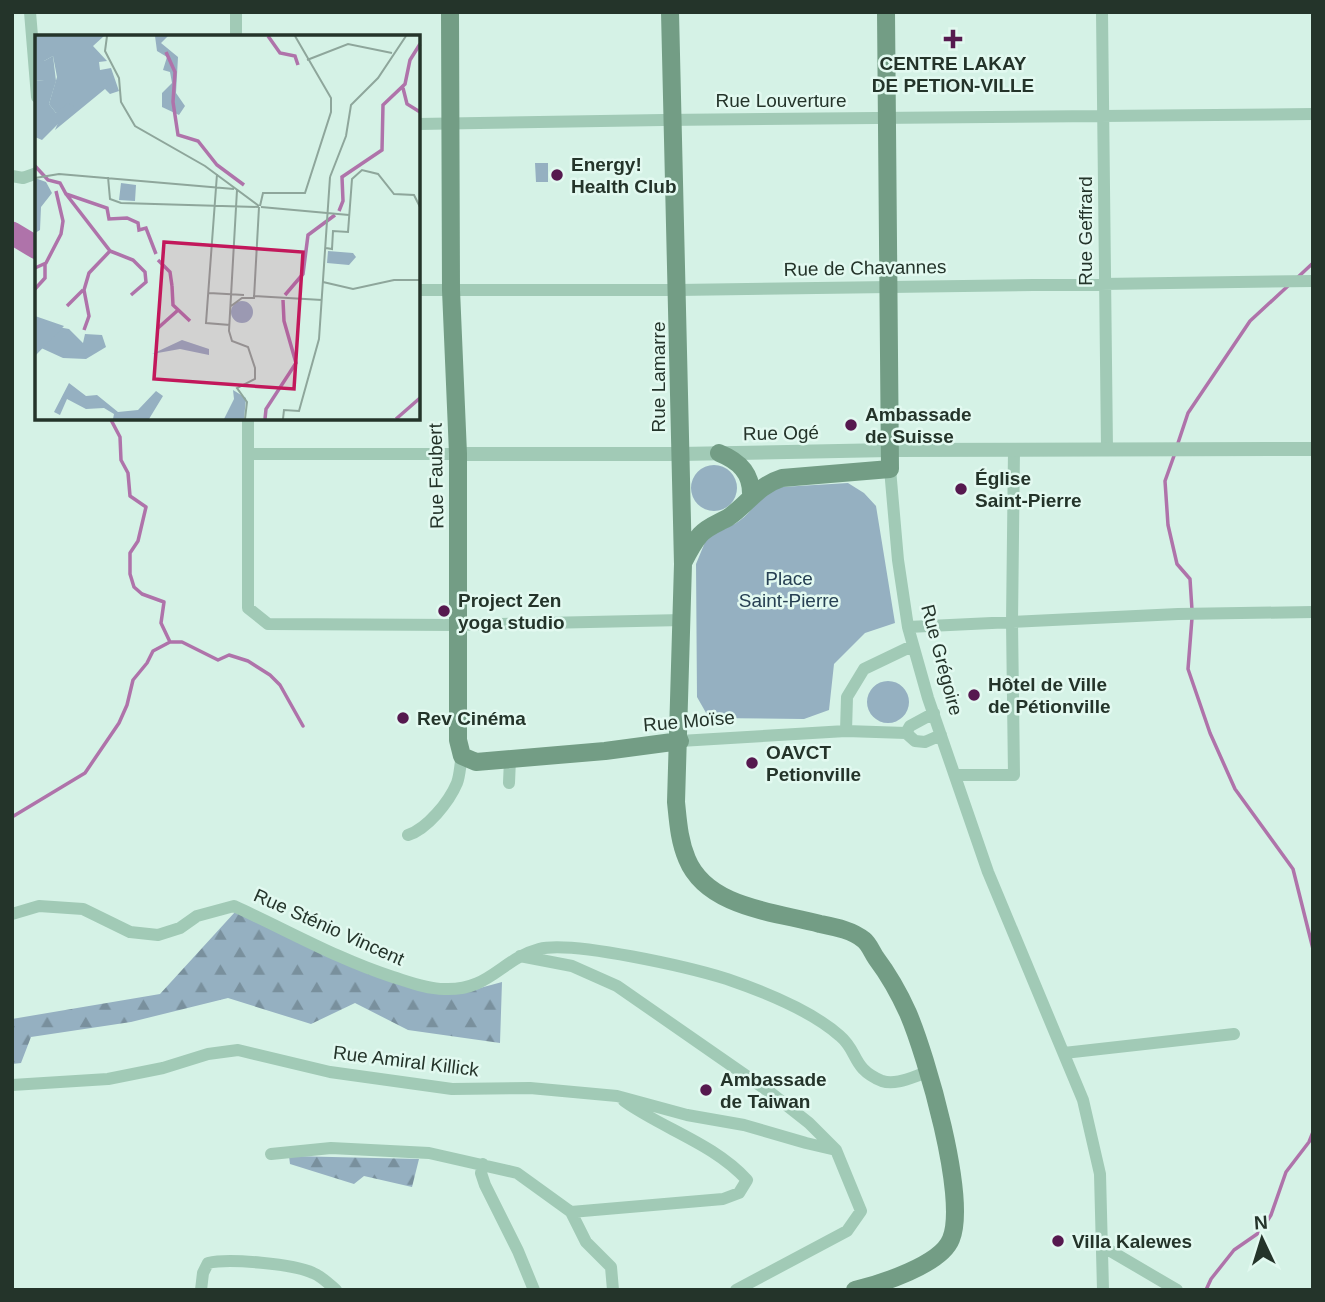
<svg xmlns="http://www.w3.org/2000/svg" width="1325" height="1302" viewBox="0 0 1325 1302" font-family="Helvetica,sans-serif">
<style>
.forest{fill:url(#forest-firs)}
.park{fill:#95b0c1}
.lines{fill:none;stroke-linecap:round;stroke-linejoin:round}
.stream{stroke:#af73aa;stroke-width:3.5}
.river{stroke:#af73aa;stroke-width:23}
.minor{stroke:#a1cab6;stroke-width:12}
.tertiary{stroke:#a1cab6;stroke-width:14}
.secondary{stroke:#739d85;stroke-width:18}
.poi-dot{fill:#56194f;stroke:#e2f9f0;stroke-width:2.5}
.labels{text-anchor:middle;dominant-baseline:central;stroke-width:5;stroke-linejoin:round;paint-order:stroke}
.poi-label{font-size:19px;font-weight:bold;fill:#24342a;stroke:#e2f9f0;text-anchor:start}
.street-label{font-size:19px;fill:#24342a;stroke:#e2f9f0}
.park-label{font-size:19px;fill:#274053;stroke:#e2f9f0}
.inset-river{fill:none;stroke:#af73aa;stroke-width:3.5}
.inset-road{fill:none;stroke:#8ea69b;stroke-width:2}
.view{fill:#c2185b;fill-opacity:0.15;stroke:#c2185b;stroke-width:3.5}
.inset-edge{fill:none;stroke:#24342a;stroke-width:3.5}
</style>
<defs>
<pattern id="forest-firs" width="22" height="20" patternUnits="userSpaceOnUse" patternTransform="scale(1.75)"><rect width="22" height="20" fill="#95b0c1"/><path d="M5 1l3.5 6h-7zM16 11l3.5 6h-7z" fill="#79909d"/></pattern>
</defs>
<rect width="100%" height="100%" fill="#d5f2e6"/>
<path class="forest" d="M 235,912 L 320,953 L 458,994 L 502,982 L 500,1043 L 408,1030 L 355,1003 L 311,1024 L 228,998 L 131,1022 L 31,1037 L 21,1063 L 12,1064 L 12,1019 L 160,994 Z
M 289,1156 L 419,1159 L 412,1187 L 364,1176 L 354,1184 L 290,1164 Z"/>
<path class="park" d="M 535,163 L 548,163 L 548,182 L 536,182 Z
M691 488a23 23 0 1 1 46 0a23 23 0 1 1-46 0Z
M 848,483 L 864,493 L 876,506 L 895,623 L 865,633 L 834,664 L 829,710 L 804,719 L 709,718 L 697,697 L 696,564 L 708,535 C 735,526 748,519 761,494 L 782,487 Z
M867 702a21 21 0 1 1 42 0a21 21 0 1 1-42 0Z"/>
<g class="lines">
<path class="stream" d="M 1297,278 L 1313,263
M 110,418 L 120,437 L 121,460 L 128,473 L 130,496 L 146,507 L 138,541 L 130,553 L 130,574 L 134,587 L 142,594 L 164,602 L 161,623 L 170,642 L 182,642 L 218,660 L 229,655 L 248,661 L 270,675 L 280,685 L 303,726
M 1177,446 L 1188,413 L 1250,321 L 1289,285
M 1175,453 L 1165,481 L 1168,525 L 1177,564 L 1190,579 L 1192,610
M 1192,618 L 1188,669 L 1210,733 L 1235,789 L 1293,869 L 1313,949
M 12,817 L 85,773 L 119,723 L 127,705 L 133,680 L 147,663 L 153,651 L 170,642
M 1206,1290 L 1211,1279 L 1234,1250 L 1260,1232 L 1271,1215 L 1286,1172 L 1309,1142 L 1313,1132"/>
<path class="river" d="M 12,233 L 37,248"/>
<path class="minor" d="M 30,12 L 37,97
M 236,12 L 236,37
M 1102,12 L 1107,449
M 418,124 L 663,120 L 1313,114
M 12,176 L 23,178 L 37,173
M 418,290 L 678,290 L 1313,281
M 248,418 L 248,608 L 268,624 L 457,625 L 683,620
M 249,454 L 458,454
M 890,469 L 898,560 L 908,627 L 928,698 L 988,872 L 1083,1100 L 1100,1174 L 1103,1290
M 908,627 L 1178,614 L 1313,612
M 846,731 L 847,697 L 864,669 L 912,646
M 906,733 L 910,726 L 934,713
M 680,741 L 846,731 L 906,733 L 915,741 L 925,742 L 941,735
M 955,775 L 1014,775 L 1012,622 L 1014,450
M 509,783 L 510,759
M 408,835 C 427,829 449,802 457,783 C 460,775 460,765 462,756
M 12,914 L 39,906 L 83,909 L 130,932 L 158,935 L 180,928 L 197,916 L 234,906 C 287,930 337,959 393,977 C 409,982 427,989 444,989 C 490,991 501,959 539,949 C 572,940 692,968 727,979 C 762,991 812,1011 840,1036 C 859,1052 851,1068 882,1081 C 896,1086 914,1076 928,1072
M 520,956 L 572,966 L 617,986 L 771,1093 L 809,1123 L 836,1150 L 861,1211 L 847,1231 L 736,1290
M 1064,1053 L 1234,1034
M 12,1085 L 108,1079 L 163,1068 L 208,1054 L 238,1050 L 330,1072 L 452,1089 L 530,1088 L 617,1096 L 687,1115 L 744,1125 L 806,1143 L 836,1150
M 271,1154 L 331,1148 L 429,1153 L 517,1173 L 571,1212 L 586,1242 L 611,1267 L 613,1290
M 483,1164 L 481,1173 L 485,1185 L 518,1251 L 534,1290
M 571,1212 L 723,1199 L 739,1193 L 747,1180 C 713,1143 663,1129 624,1101
M 1102,1246 L 1177,1290
M 201,1290 L 203,1273 L 208,1263 C 229,1258 294,1264 313,1273 C 321,1276 329,1284 336,1290"/>
<path class="tertiary" d="M 458,454 L 679,454 L 890,450 L 1313,449"/>
<path class="secondary" d="M 450,12 L 451,290 L 458,454 L 458,740 L 462,756 L 476,762 L 605,751 L 680,741
M 670,12 L 683,564 L 676,802 C 678,821 679,840 687,859 C 707,908 776,912 820,924 C 835,927 852,930 864,940 C 869,944 872,952 876,958 C 888,974 899,993 908,1013 C 926,1055 968,1198 951,1239 C 941,1265 880,1284 855,1290
M 719,453 C 739,461 752,473 751,496
M 683,563 C 688,553 693,543 700,535 C 708,526 719,523 729,517 C 749,503 757,486 782,478 L 890,469 L 886,12"/>
</g>
<g class="poi-dot">
<path d="M949.5 28.5h7v7h7v7h-7v7h-7v-7h-7v-7h7z"/>
<circle cx="557" cy="175" r="7"/>
<circle cx="851" cy="425" r="7"/>
<circle cx="961" cy="489" r="7"/>
<circle cx="444" cy="611" r="7"/>
<circle cx="974" cy="695" r="7"/>
<circle cx="403" cy="718" r="7"/>
<circle cx="752" cy="763" r="7"/>
<circle cx="706" cy="1090" r="7"/>
<circle cx="1058" cy="1241" r="7"/>
</g>
<g class="labels">
<g class="poi-label">
<text x="953" y="63" text-anchor="middle">CENTRE LAKAY<tspan x="953" dy="22">DE PETION-VILLE</tspan></text>
<text x="571" y="164">Energy!<tspan x="571" dy="22">Health Club</tspan></text>
<text x="865" y="414">Ambassade<tspan x="865" dy="22">de Suisse</tspan></text>
<text x="975" y="478">Église<tspan x="975" dy="22">Saint-Pierre</tspan></text>
<text x="458" y="600">Project Zen<tspan x="458" dy="22">yoga studio</tspan></text>
<text x="988" y="684">Hôtel de Ville<tspan x="988" dy="22">de Pétionville</tspan></text>
<text x="417" y="718">Rev Cinéma</text>
<text x="766" y="752">OAVCT<tspan x="766" dy="22">Petionville</tspan></text>
<text x="720" y="1079">Ambassade<tspan x="720" dy="22">de Taiwan</tspan></text>
<text x="1072" y="1241">Villa Kalewes</text>
</g>
<g class="street-label">
<text x="781" y="100">Rue Louverture</text>
<text transform="translate(1085 231) rotate(-90)">Rue Geffrard</text>
<text transform="translate(865 268) rotate(-1)">Rue de Chavannes</text>
<text transform="translate(658 377) rotate(-90)">Rue Lamarre</text>
<text transform="translate(781 433) rotate(-1)">Rue Ogé</text>
<text transform="translate(436 476) rotate(-91)">Rue Faubert</text>
<text transform="translate(942 660) rotate(75)">Rue Grégoire</text>
<text transform="translate(689 721) rotate(-5)">Rue Moïse</text>
<text transform="translate(329 927) rotate(24)">Rue Sténio Vincent</text>
<text transform="translate(406 1061) rotate(7)">Rue Amiral Killick</text>
</g>
<g class="park-label">
<text x="789" y="578">Place<tspan x="789" dy="22">Saint-Pierre</tspan></text>
</g>
</g>
<g transform="translate(35 35)">
<rect width="385" height="385" fill="#d5f2e6"/>
<path d="M 0,143 L 11,147 L 17,158 L 6,172 L 5,195 L 0,198 ZM 23,292 L 34,294 L 48,308 L 50,299 L 67,300 L 71,312 L 51,324 L 28,323 L 4,312 ZM 34,348 L 51,361 L 62,360 L 83,377 L 103,375 L 121,356 L 128,361 L 114,384 L 78,384 L 79,379 L 69,373 L 51,374 L 32,364 L 25,380 L 19,377 Z" fill="#95b0c1"/>
<path d="M 0,1 L 69,1 L 58,11 L 72,26 L 64,27 L 65,35 L 76,33 L 84,56 L 75,59 L 70,54 L 20,95 L 26,81 L 37,74 L 21,78 L 14,69 L 22,42 L 18,21 L 9,26 L 9,45 L 0,46 ZM 120,1 L 133,1 L 126,8 L 143,22 L 141,58 L 150,71 L 144,80 L 127,72 L 127,58 L 137,48 L 135,37 L 128,35 L 132,22 L 122,16 ZM 147,305 L 174,314 L 174,320 L 145,314 L 117,319 ZM 198,355 L 211,363 L 209,384 L 189,384 L 199,364 Z" fill="#95b0c1"/>
<path d="M 18,21 L 21,46 L 14,69 L 21,78 L 33,68 L 40,72 L 7,105 L 0,102 L 0,46 L 9,45 L 9,26 ZM 86,148 L 101,150 L 100,166 L 84,165 ZM 293,216 L 318,218 L 321,222 L 314,230 L 292,228 ZM196 277a11 11 0 1 1 22 0a11 11 0 1 1-22 0ZM 0,281 L 29,291 L 0,321 Z" fill="#95b0c1"/>
<path class="inset-river" d="M 233,1 L 245,18 L 260,21 L 263,30M 131,17 L 140,37 L 138,67 L 143,100 L 163,106 L 182,130 L 209,150M 368,53 L 372,69 L 385,77M 0,131 L 13,145 L 25,148 L 31,159 L 72,173 L 74,184 L 92,183 L 103,188 L 104,195 L 111,193 L 121,219M 31,159 L 75,216 L 54,238 L 49,255 L 54,281 L 49,295M 304,176 L 308,166 L 307,142 L 347,115 L 348,70 L 370,49 L 375,25 L 385,9M 75,216 L 98,225 L 110,237 L 111,247 L 96,260M 123,225 L 135,237 L 137,251M 0,233 L 11,228 L 26,199 L 28,186 L 21,156M 137,251 L 138,270 L 155,286M 0,254 L 10,243 L 10,229M 250,260 L 268,239 L 273,200 L 300,180M 32,271 L 48,255M 123,293 L 142,276M 230,384 L 231,374 L 261,328 L 249,286 L 248,265M 361,384 L 385,363"/>
<path class="inset-road" d="M 72,1 L 70,16 L 84,43 L 86,67 L 100,91 L 170,131 L 224,171M 272,25 L 313,9 L 357,18M 182,139 L 171,288 L 195,290M 73,142 L 75,164 L 86,168 L 224,172M 295,142 L 311,101 L 316,70 L 343,43 L 371,1M 0,143 L 24,139 L 199,154M 202,155 L 194,296 L 197,306 L 213,312 L 220,333 L 220,344 L 202,353 L 212,367 L 210,384M 225,171 L 228,158 L 270,158 L 296,77 L 296,63 L 260,1M 226,172 L 314,180M 291,213 L 297,214 L 298,196 L 313,197 L 317,144 L 327,135 L 343,139 L 359,159 L 379,160 L 385,172M 288,247 L 318,254 L 359,245 L 385,245M 174,258 L 209,260M 218,261 L 287,265M 196,271 L 207,263 L 219,263 L 224,172M 248,384 L 249,375 L 264,376 L 284,304 L 295,142"/>
<path class="view" d="M 129,207 L 268,217 L 259,354 L 119,344 Z"/>
<rect width="385" height="385" class="inset-edge"/>
</g>
<rect width="1325" height="1302" fill="none" stroke="#24342a" stroke-width="28"/>
<g transform="translate(1262 1239) rotate(356)" stroke="#e2f9f0" stroke-width="5" paint-order="stroke">
<path d="M0-5L12 26L0 18L-12 26Z" fill="#24342a"/>
<text y="-10" font-size="19" font-weight="bold" text-anchor="middle" fill="#24342a">N</text>
</g>
</svg>
